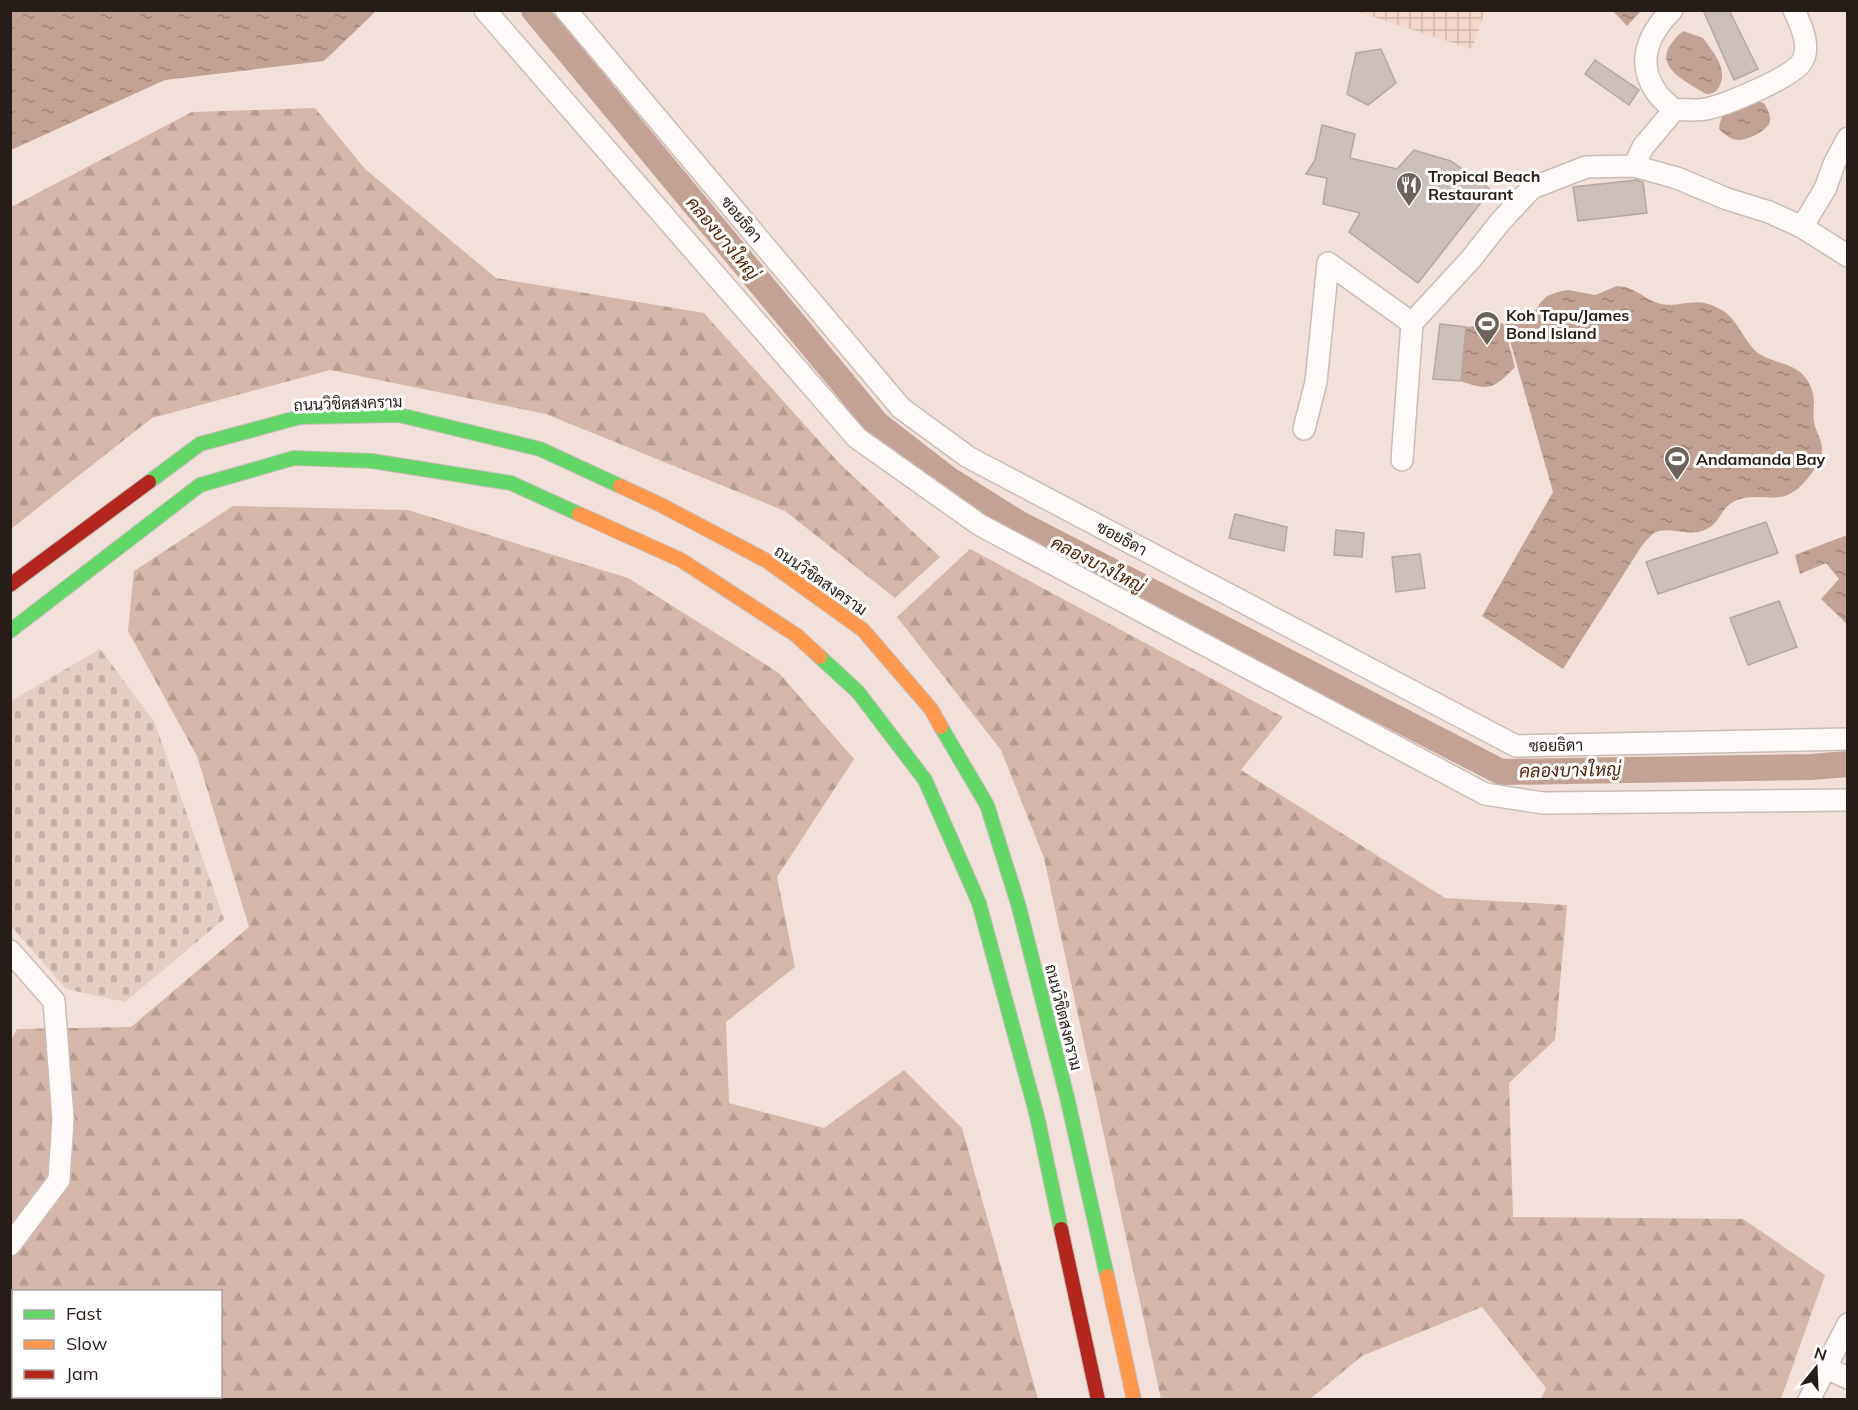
<svg xmlns="http://www.w3.org/2000/svg" width="1858" height="1410" viewBox="0 0 1858 1410" font-family="Mulish,Sarabun,sans-serif">
<style>
.industrial{fill:url(#industrial-grid)}
.forest{fill:url(#forest-firs);fill-rule:evenodd}
.cemetery{fill:url(#cemetery-stones)}
.water{fill:url(#water-ripples)}
.lines{fill:none;stroke-linecap:round;stroke-linejoin:round}
.canal{stroke:#c2a294;stroke-width:26}
.building{fill:#ccbfba;stroke:#b3a7a2;stroke-width:1.5}
.street-casing{stroke:#cabdb8;stroke-width:24}
.fast-casing{stroke:#cabdb8;stroke-width:16}
.slow-casing{stroke:#cabdb8;stroke-width:16}
.jam-casing{stroke:#cabdb8;stroke-width:16}
.street{stroke:#fdfaf9;stroke-width:21}
.fast{stroke:#63d668;stroke-width:14}
.slow{stroke:#ff974d;stroke-width:14}
.jam{stroke:#b3261e;stroke-width:14}
.labels{text-anchor:middle;dominant-baseline:central;stroke-width:6;stroke-linejoin:round;paint-order:stroke}
.poi-label{font-size:16px;font-weight:bold;fill:#271d18;stroke:#fff;text-anchor:start}
.street-label{font-size:16px;fill:#271d18;stroke:#fff}
.water-label{font-size:18px;font-style:italic;fill:#542106;stroke:#fff}
</style>
<defs>
<pattern id="industrial-grid" width="8" height="8" patternUnits="userSpaceOnUse" patternTransform="scale(1.5)"><rect width="8" height="8" fill="#f4d8cc"/><path d="M0 4h8M4 0v8" fill="none" stroke="#d1b9ae"/></pattern>
<pattern id="forest-firs" width="22" height="20" patternUnits="userSpaceOnUse" patternTransform="scale(1.5)"><rect width="22" height="20" fill="#d4b7aa"/><path d="M5 1l3.5 6h-7zM16 11l3.5 6h-7z" fill="#b69d92"/></pattern>
<pattern id="cemetery-stones" width="16" height="16" patternUnits="userSpaceOnUse" patternTransform="scale(1.5)"><rect width="16" height="16" fill="#e5cfc5"/><path d="M2 7V4a2 2 0 0 1 4 0v3zM10 15v-3a2 2 0 0 1 4 0v3z" fill="#c4b1a8"/></pattern>
<pattern id="water-ripples" width="26" height="14" patternUnits="userSpaceOnUse" patternTransform="scale(1.5)"><rect width="26" height="14" fill="#c2a294"/><path d="M2 4q2-2 4 0t4 0M15 11q2-2 4 0t4 0" fill="none" stroke="#9e8378"/></pattern>
</defs>
<rect width="100%" height="100%" fill="#f1e1da"/>
<path class="industrial" d="M 1355,11 L 1485,11 L 1472,49 Z"/>
<path class="forest" d="M 315,108 L 365,169 L 496,278 L 704,313 L 839,463 L 940,557 L 895,598 L 785,511 L 546,414 L 330,370 L 152,418 L 11,529 L 11,207 L 192,112 Z
M 233,506 L 408,510 L 628,578 L 779,673 L 854,759 L 777,877 L 795,967 L 726,1022 L 729,1103 L 824,1128 L 904,1070 L 962,1128 L 1038,1399 L 11,1400 L 10,1042 L 17,1029 L 131,1027 L 249,927 L 197,756 L 128,631 L 134,571 ZM 14,1292 L 220,1292 L 220,1396 L 14,1396 Z
M 970,549 L 1283,717 L 1241,770 L 1445,898 L 1567,905 L 1555,1040 L 1509,1083 L 1513,1217 L 1743,1219 L 1825,1275 L 1781,1399 L 1541,1399 L 1546,1388 L 1482,1307 L 1362,1356 L 1310,1399 L 1161,1399 L 1044,858 L 1001,750 L 897,617 Z"/>
<path class="cemetery" d="M 100,649 L 154,721 L 224,919 L 125,1002 L 66,989 L 11,926 L 11,701 Z"/>
<path class="water" d="M 10,11 L 11,10 L 376,11 L 324,61 L 165,80 L 11,150 Z
M 1613,11 L 1641,11 L 1627,26 Z
M 1683,31 L 1703,38 C 1712,51 1728,68 1720,85 C 1717,92 1713,94 1706,94 C 1678,77 1646,63 1683,31 Z
M 1754,100 L 1764,103 C 1767,109 1771,114 1770,121 C 1769,130 1748,140 1739,140 C 1731,140 1725,135 1719,129 C 1722,106 1734,105 1754,100 Z
M 1617,286 C 1636,287 1642,298 1658,303 C 1680,310 1693,294 1720,309 C 1738,318 1743,341 1758,353 C 1779,367 1802,361 1812,390 C 1816,402 1812,412 1814,422 C 1817,437 1827,445 1819,461 C 1812,475 1797,495 1780,497 C 1765,499 1750,494 1735,501 C 1717,510 1722,527 1698,532 C 1684,535 1665,525 1653,534 C 1649,537 1644,543 1641,547 L 1563,669 L 1482,616 L 1553,492 L 1505,323 L 1536,310 L 1540,303 L 1547,296 L 1558,292 L 1568,290 L 1595,295 Z
M 1503,323 L 1515,367 C 1495,388 1489,392 1461,381 L 1466,327 Z
M 1847,535 L 1848,622 L 1846,623 L 1821,599 L 1839,579 L 1826,563 L 1800,574 L 1795,555 Z"/>
<g class="lines">
<path class="canal" d="M 534,10 L 877,424 L 948,479 L 1018,523 L 1501,772 L 1811,767 L 1848,764"/>
</g>
<path class="building" d="M 1703,10 L 1729,10 L 1758,69 L 1734,80 Z
M 1381,49 L 1396,83 L 1368,105 L 1347,94 L 1356,53 Z
M 1595,60 L 1639,90 L 1629,105 L 1585,74 Z
M 1322,125 L 1355,134 L 1350,158 L 1397,169 L 1414,150 L 1451,161 L 1491,190 L 1418,283 L 1349,232 L 1360,213 L 1323,204 L 1327,178 L 1306,174 L 1315,160 Z
M 1636,180 L 1643,182 L 1647,213 L 1578,221 L 1573,187 Z
M 1440,324 L 1466,327 L 1461,381 L 1433,379 Z
M 1235,514 L 1287,527 L 1284,551 L 1229,538 Z
M 1766,522 L 1778,553 L 1658,594 L 1646,562 Z
M 1336,530 L 1364,533 L 1362,557 L 1334,555 Z
M 1420,554 L 1425,588 L 1396,592 L 1392,557 Z
M 1779,601 L 1797,647 L 1748,665 L 1730,618 Z"/>
<g class="lines">
<defs>
<path id="street" d="M 485,10 L 857,438 L 980,525 L 1485,794 L 1543,803 L 1848,800
M 566,10 L 901,408 L 968,457 L 1516,746 L 1848,739
M 1672,10 C 1648,34 1635,63 1657,93 C 1661,99 1669,105 1674,110 C 1684,109 1696,111 1706,109 C 1726,105 1790,78 1801,63 C 1812,48 1801,25 1794,10
M 1634,166 L 1643,147 L 1674,110
M 1802,227 L 1825,189 L 1835,162 L 1848,138
M 1304,429 L 1316,382 L 1328,263 L 1412,323 L 1471,259 L 1500,222 L 1532,188 L 1586,167 L 1634,166 L 1677,178 L 1727,199 L 1769,212 L 1802,227 L 1848,256
M 1402,460 L 1412,323
M 10,951 L 54,1001 L 63,1119 L 59,1180 L 10,1245
M 1826,1368 L 1848,1378
M 1809,1400 L 1848,1324"/>
<path id="fast" d="M 149,482 L 200,444 L 300,417 L 399,415 L 540,449 L 620,486
M 10,631 L 200,485 L 294,458 L 372,461 L 511,483 L 579,514
M 820,657 L 858,692 L 925,780 L 979,903 L 1037,1116 L 1061,1229
M 941,727 L 987,805 L 1019,907 L 1067,1097 L 1107,1276"/>
<path id="slow" d="M 620,486 L 659,504 L 767,561 L 863,630 L 931,709 L 941,727
M 579,514 L 681,560 L 796,635 L 820,657
M 1107,1276 L 1134,1400"/>
<path id="jam" d="M 10,585 L 149,482
M 1061,1229 L 1098,1400"/>
</defs>
<use href="#street" class="street-casing"/>
<use href="#fast" class="fast-casing"/>
<use href="#slow" class="slow-casing"/>
<use href="#jam" class="jam-casing"/>
<use href="#street" class="street"/>
<use href="#fast" class="fast"/>
<use href="#slow" class="slow"/>
<use href="#jam" class="jam"/>
</g>
<defs>
<symbol id="restaurant-pin" viewBox="-11 -11 22 30"><path d="M0 17L-7.5 6A9.5 9.5 0 1 1 7.5 6Z" fill="#6e625c" stroke="#fff"/><path d="M-5-6h1v4h1v-4h1v4h1v-4h1v5L-1.5 .5V6h-2V.5L-5-1ZM5-6V6H3V1.5H1.5Q1.5-4 5-6Z" fill="#fff"/></symbol>
<symbol id="stadium-pin" viewBox="-11 -11 22 30"><path d="M0 17L-7.5 6A9.5 9.5 0 1 1 7.5 6Z" fill="#6e625c" stroke="#fff"/><path d="M0-5a6.5 5 0 1 0 0 10a6.5 5 0 1 0 0-10ZM-3.5-1.8h7v3.6h-7Z" fill="#fff"/></symbol>
</defs>
<g fill-rule="evenodd">
<use href="#restaurant-pin" x="1394" y="170" width="30" height="40"/>
<use href="#stadium-pin" x="1472" y="309" width="30" height="40"/>
<use href="#stadium-pin" x="1662" y="444" width="30" height="40"/>
</g>
<g class="labels">
<g class="poi-label">
<text x="1428" y="176">Tropical Beach<tspan x="1428" dy="18">Restaurant</tspan></text>
<text x="1506" y="315">Koh Tapu/James<tspan x="1506" dy="18">Bond Island</tspan></text>
<text x="1696" y="459">Andamanda Bay</text>
</g>
<g class="street-label">
<text transform="translate(742 219) rotate(50)">ซอยธิดา</text>
<text transform="translate(348 403) rotate(-2)">ถนนวิชิตสงคราม</text>
<text transform="translate(1122 538) rotate(28)">ซอยธิดา</text>
<text transform="translate(821 580) rotate(35)">ถนนวิชิตสงคราม</text>
<text transform="translate(1556 745) rotate(-1)">ซอยธิดา</text>
<text transform="translate(1064 1017) rotate(76)">ถนนวิชิตสงคราม</text>
</g>
<g class="water-label">
<text transform="translate(723 238) rotate(50)">คลองบางใหญ่</text>
<text transform="translate(1098 564) rotate(27)">คลองบางใหญ่</text>
<text transform="translate(1570 770) rotate(-1)">คลองบางใหญ่</text>
</g>
</g>
<rect width="1858" height="1410" fill="none" stroke="#271d18" stroke-width="24"/>
<rect x="12" y="1290" width="210" height="108" fill="#ffffff" stroke="#a9a5a3" stroke-width="1.5"/>
<rect x="24" y="1310" width="30" height="9" fill="#63d668" stroke="#a9a5a3" stroke-width="1.5"/>
<text x="66" y="1320" font-size="18" fill="#271d18">Fast</text>
<rect x="24" y="1340" width="30" height="9" fill="#ff974d" stroke="#a9a5a3" stroke-width="1.5"/>
<text x="66" y="1350" font-size="18" fill="#271d18">Slow</text>
<rect x="24" y="1370" width="30" height="9" fill="#b3261e" stroke="#a9a5a3" stroke-width="1.5"/>
<text x="66" y="1380" font-size="18" fill="#271d18">Jam</text>
<g transform="translate(1816 1368) rotate(18)" stroke="#ffffff" stroke-width="4.5" paint-order="stroke">
<path d="M0-4.5L10 22L0 15L-10 22Z" fill="#271d18"/>
<text y="-9" font-size="16" font-weight="bold" text-anchor="middle" fill="#271d18">N</text>
</g>
</svg>
